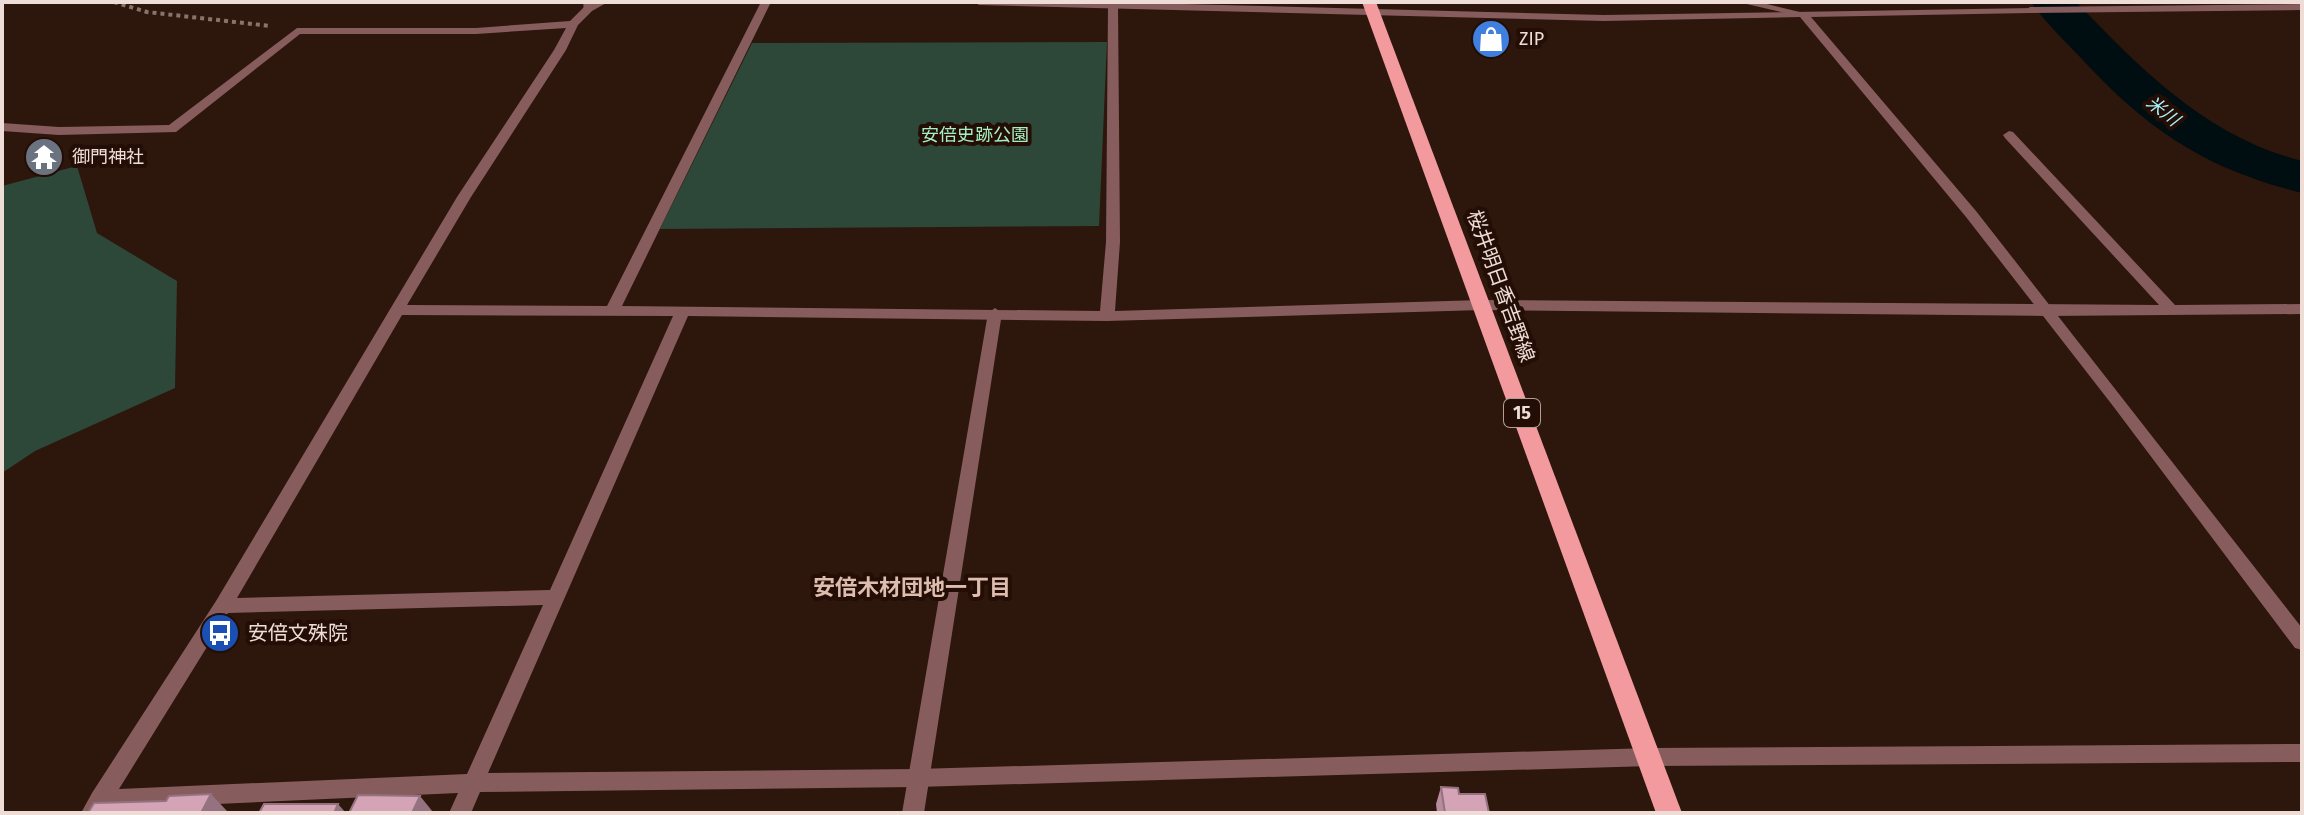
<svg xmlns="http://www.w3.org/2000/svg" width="2304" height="815" viewBox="0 0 2304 815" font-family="'Fira Sans','Noto Sans JP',sans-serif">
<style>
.green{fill:#2d4738}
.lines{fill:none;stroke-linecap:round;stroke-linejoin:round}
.river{fill:#000e11;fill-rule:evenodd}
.path{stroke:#89746c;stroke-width:4;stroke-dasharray:4 4;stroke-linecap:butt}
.minor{fill:#865c5d;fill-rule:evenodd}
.tertiary{fill:#865c5d;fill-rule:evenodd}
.primary{fill:#f29a9e;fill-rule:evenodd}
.wall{fill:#b78c9d}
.shaded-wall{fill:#95727f}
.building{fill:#d5a3b6;stroke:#95727f;stroke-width:2}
.labels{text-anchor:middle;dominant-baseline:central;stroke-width:8;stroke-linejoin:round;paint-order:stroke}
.far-poi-label{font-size:18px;fill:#eeddd6;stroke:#230d04;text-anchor:start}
.far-water-label{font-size:18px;font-style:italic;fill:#a6f2fe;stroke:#230d04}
.far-park-label{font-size:18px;fill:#a5efc4;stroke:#230d04}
.shield{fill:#230d04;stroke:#b19f97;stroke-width:2}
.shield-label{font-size:18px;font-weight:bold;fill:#eeddd6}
.street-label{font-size:20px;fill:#eeddd6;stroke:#230d04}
.poi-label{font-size:20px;fill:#eeddd6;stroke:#230d04;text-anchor:start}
.neighbourhood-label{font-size:22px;font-weight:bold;fill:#ddbdaf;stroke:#230d04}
</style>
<rect width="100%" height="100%" fill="#2d160c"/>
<path class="green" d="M 1107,42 L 1099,226 L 660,229 L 752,43 Z
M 77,166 L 97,233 L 177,281 L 175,388 L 35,451 L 2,473 L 2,186 Z"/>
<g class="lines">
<path class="river" d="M 2031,2 L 2076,2 C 2142,70 2207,137 2302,161 L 2302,193 C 2205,169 2147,130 2080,57 C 2063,39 2045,22 2031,2 Z"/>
<path class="path" d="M 114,2 L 147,12 L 270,26"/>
<path class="minor" d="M 594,2 L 608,2 L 592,11 L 578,25 L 566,50 L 471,197 L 407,305 L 607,306 L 761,2 L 771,2 L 622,306 L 1100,311 L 1106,242 L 1108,6 L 1113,3 L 1118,6 L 1120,242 L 1115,311 L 1482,300 L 2159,305 L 2005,138 L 2003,135 L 2009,131 L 2013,132 L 2175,305 L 2302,304 L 2302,314 L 2047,316 L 1482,310 L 1107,321 L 688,316 L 488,773 L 917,769 L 1651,748 L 1658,750 L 1661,757 L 1658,764 L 1651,766 L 917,787 L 480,792 L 471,813 L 449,813 L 458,793 L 106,809 L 104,813 L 81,813 L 92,793 L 216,601 L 457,197 L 554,50 L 566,28 L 476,34 L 300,34 L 176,132 L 59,135 L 2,131 L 2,123 L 59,127 L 169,125 L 297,28 L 476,28 L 570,21 L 584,7 ZM 402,315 L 673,316 L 550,590 L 237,598 ZM 543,605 L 467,774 L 119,789 L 228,613 Z
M 1738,2 L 1759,2 L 1808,14 L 1803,17 Z
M 2302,4 L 2302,10 L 2030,13 L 2025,10 L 2030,7 Z"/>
<path class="tertiary" d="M 583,2 L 593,2 L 592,11 L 584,11 Z
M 974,2 L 1105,2 L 1604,15 L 2034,8 L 2034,12 L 2030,13 L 1811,17 L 1976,211 L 2302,628 L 2302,650 L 2295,648 L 2113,406 L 1966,217 L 1800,17 L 1604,21 L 979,5 Z
M 995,308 L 1002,313 L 924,813 L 902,813 L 988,313 Z
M 2302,744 L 2302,762 L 1651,766 L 1644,764 L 1641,757 L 1644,750 L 1651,748 Z"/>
<path class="primary" d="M 1362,2 L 1376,2 L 1682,813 L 1656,813 Z"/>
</g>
<path class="wall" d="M 1441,787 L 1459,794 L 1489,813 L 1437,813 L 1436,804 Z"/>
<path class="shaded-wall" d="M 211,794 L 227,811 L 226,813 L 201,813 Z
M 420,796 L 433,812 L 432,813 L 412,813 Z
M 338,804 L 346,813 L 334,813 Z"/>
<path class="building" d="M 1441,787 L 1458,788 L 1459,794 L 1485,794 L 1489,813 L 1445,813 Z
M 211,794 L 201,813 L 88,813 L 94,803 L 166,801 L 169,796 Z
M 358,795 L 420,796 L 412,813 L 349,813 Z
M 264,804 L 338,804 L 334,813 L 259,813 Z"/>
<defs>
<symbol id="shop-disc" viewBox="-11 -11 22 22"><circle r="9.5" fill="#3f7fe0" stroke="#230d04"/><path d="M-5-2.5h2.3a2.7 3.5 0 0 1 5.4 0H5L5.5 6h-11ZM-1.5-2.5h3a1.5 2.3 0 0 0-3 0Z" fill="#fff"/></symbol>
<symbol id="temple-disc" viewBox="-11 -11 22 22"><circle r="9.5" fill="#6b7280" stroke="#230d04"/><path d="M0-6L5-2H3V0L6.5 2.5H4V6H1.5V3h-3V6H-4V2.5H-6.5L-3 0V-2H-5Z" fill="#fff"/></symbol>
<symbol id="bus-disc" viewBox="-11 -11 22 22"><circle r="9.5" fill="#1a4fb4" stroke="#230d04"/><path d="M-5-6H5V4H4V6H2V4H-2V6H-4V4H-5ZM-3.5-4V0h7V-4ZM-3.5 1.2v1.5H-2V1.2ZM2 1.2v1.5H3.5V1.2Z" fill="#fff"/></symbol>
</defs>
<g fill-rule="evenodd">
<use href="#shop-disc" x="1469" y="17" width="44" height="44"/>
<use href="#temple-disc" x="22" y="135" width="44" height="44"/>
<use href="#bus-disc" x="198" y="611" width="44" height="44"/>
</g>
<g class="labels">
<g class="far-poi-label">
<text x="1519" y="39">ZIP</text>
<text x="72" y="157">御門神社</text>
</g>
<g class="far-water-label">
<text transform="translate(2163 111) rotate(38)">米川</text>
</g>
<g class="far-park-label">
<text x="975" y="135">安倍史跡公園</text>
</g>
<rect class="shield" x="1504" y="399" width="36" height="28" rx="6"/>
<g class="shield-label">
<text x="1522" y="413">15</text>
</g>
<g class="street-label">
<text transform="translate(1501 286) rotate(70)">桜井明日香吉野線</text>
</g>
<g class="poi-label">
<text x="248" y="633">安倍文殊院</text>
</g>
<g class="neighbourhood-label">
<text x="912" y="587">安倍木材団地一丁目</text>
</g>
</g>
<rect width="2304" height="815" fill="none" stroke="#eeddd6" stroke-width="8"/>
</svg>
